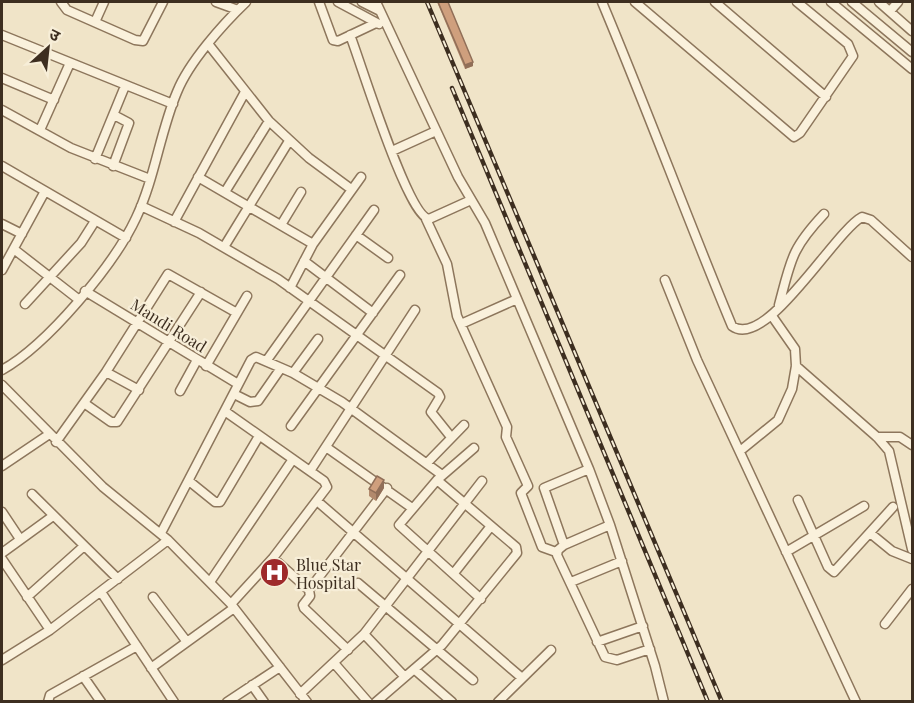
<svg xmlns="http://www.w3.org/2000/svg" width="914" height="703" viewBox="0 0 914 703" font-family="'Playfair Display','Noto Sans Devanagari',serif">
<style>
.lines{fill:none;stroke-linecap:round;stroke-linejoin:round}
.minor-casing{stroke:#8d765c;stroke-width:11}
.minor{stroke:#faf1dc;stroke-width:8}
.rail-casing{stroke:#3d2e20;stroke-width:4.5}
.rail{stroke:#f7eed8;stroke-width:2;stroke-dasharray:7;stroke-linecap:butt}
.wall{fill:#b2896c}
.shaded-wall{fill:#916f58}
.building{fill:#cf9f7d;stroke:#916f58;stroke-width:1.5}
.labels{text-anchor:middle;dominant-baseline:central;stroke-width:4.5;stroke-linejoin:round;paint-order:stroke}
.street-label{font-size:16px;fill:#3d2e20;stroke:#f7eed8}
.poi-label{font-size:16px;fill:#3d2e20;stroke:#f7eed8;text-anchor:start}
</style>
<rect width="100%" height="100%" fill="#f0e4c8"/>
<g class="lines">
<defs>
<path id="minor" d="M 61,2 L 67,10 L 135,40 L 143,41 L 163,2
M 216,2 L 238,10
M 319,2 L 333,40 L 338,41 L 376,23
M 338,2 L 379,24
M 362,2 L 380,11
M 376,2 L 458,177 L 485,223 L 589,469 L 610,525 L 655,666 L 664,702
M 602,2 C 647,109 687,218 732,326 C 766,351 834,232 862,217 L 871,220 L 912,257
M 635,2 L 794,137 L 800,133 L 853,56 L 848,44 L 797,2
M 715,2 L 826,97
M 831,2 L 912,69
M 852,2 L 912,52
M 879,2 L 912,31
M 890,11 L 898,2
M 95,22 L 104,2
M 2,35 L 173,104
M 350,35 C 361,63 407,215 429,219 L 471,200
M 209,45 L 269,121 L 309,158 L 351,189
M 2,78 L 54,100
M 2,110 L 71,148 L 150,179
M 40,130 L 70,63
M 392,151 L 436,131
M 95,159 L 125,86
M 2,166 L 126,238
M 113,166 L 129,123 L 114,115
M 198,177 L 313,244
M 225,192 L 269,121
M 141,206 L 199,233 L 278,279 L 438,393 L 440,397 L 431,412 L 451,437
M 426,219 L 447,264 L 457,316 L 507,427 L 506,437 L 528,486 L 521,493 L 542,547 L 556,552
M 174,222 L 245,92
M 2,224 L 22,234
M 281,225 L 301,192
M 356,235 L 388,258
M 224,247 L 289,141
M 15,250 L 78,299
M 304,261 L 373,313
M 2,270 L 44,193
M 665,280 L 697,360 L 856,702
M 290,288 L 313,244 L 361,177
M 85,291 L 238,384
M 25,304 L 81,243 L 95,221
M 779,305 C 791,260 791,249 824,214
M 461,324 L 517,299
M 267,360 L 374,210
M 206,366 L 247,296
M 796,366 L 877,437 L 889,451 L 912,549
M 2,370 C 47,345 114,265 136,218 C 155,178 160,132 177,92 C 189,62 223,24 246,2
M 106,372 L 139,390
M 293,373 L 318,339
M 2,385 L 103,487 L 168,540 L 231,604 L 307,702
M 180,391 L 197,360
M 234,394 L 250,402 L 258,401 L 281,368
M 84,403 L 111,422 L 117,422 L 201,292
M 226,412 L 324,481 L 327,487 L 273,558 L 231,604
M 291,426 L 400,275
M 877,437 L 900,437 L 912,445
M 56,442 L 106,372 L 168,274 L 237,313
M 326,447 L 412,508
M 474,448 L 437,480 L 399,525 L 481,599
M 740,451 L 778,420 L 792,389 L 796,366 L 795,349 L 772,316
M 427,463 L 464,425
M 2,466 L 48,435
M 589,469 L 544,488 L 564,545 L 558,550 L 557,555 L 605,657 L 617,660 L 650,649
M 310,471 L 415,310
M 189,481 L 215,502 L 220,502 L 259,436
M 32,494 L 118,579
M 798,500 L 828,567 L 834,572 L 893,507
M 317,501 L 522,678
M 2,512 L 20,539
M 161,533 L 251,360 L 256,357 L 293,373 L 342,402 L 442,475
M 870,533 L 892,551 L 912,559
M 564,545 L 610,525
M 786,552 L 864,506
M 2,553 L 53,516
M 273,558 L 309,590 L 310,596 L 303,605 L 304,608 L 348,650
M 2,559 L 50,630
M 454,573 L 491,526
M 210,582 L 293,459
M 571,582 L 622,561
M 358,583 L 473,680
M 309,590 L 387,488
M 101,592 L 174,702
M 27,597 L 84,546
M 153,597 L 187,642
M 885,624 L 912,589
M 364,634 L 404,676
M 597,642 L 643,626
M 2,660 L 50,630 L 168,540
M 334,663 L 368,702
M 151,668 L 234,608
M 414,669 L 452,702
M 83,676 L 101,702
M 252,685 L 264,702
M 300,694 L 364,634 L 482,481
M 48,702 L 50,695 L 137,646
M 227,702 L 280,667
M 376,702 L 442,645 L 517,553 L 516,547 L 437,480
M 498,702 L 551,650"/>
</defs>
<use href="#minor" class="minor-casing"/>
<use href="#minor" class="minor"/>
<defs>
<path id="rail" d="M 427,2 L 722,702
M 452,88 L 708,702"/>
</defs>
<use href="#rail" class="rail-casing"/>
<use href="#rail" class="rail"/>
</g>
<path class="wall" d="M 437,2 L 448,2 L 473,66 L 465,69 Z
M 384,488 L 376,501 L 369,496 L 369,489 Z
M 268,570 L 280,576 L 274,581 L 268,573 Z"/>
<path class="shaded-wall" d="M 473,62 L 473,66 L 465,69 L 465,65 Z
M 384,480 L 384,488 L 376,501 L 376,493 Z
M 280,572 L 280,576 L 274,581 L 274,577 Z"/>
<path class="building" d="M 438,2 L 448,2 L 473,62 L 465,65 Z
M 377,476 L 384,480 L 376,493 L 369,489 Z
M 273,565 L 280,572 L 274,577 L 268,570 Z"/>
<defs>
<symbol id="hospital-disc" viewBox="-11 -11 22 22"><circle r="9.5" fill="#9e2a2b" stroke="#f7eed8"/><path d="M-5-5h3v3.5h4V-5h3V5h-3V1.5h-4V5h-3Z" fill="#fff"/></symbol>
</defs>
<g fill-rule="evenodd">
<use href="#hospital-disc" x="258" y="556" width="33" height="33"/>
</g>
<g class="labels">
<g class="street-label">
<text transform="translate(169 325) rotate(32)">Mandi Road</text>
</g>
<g class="poi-label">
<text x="296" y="564">Blue Star<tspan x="296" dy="18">Hospital</tspan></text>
</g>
</g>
<rect width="914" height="703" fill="none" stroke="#3d2e20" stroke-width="6"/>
<g transform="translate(48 48) rotate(27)" stroke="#f7eed8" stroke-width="4.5" paint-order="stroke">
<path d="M0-4.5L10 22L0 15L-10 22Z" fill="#3d2e20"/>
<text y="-9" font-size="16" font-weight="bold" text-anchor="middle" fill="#3d2e20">उ</text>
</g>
</svg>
